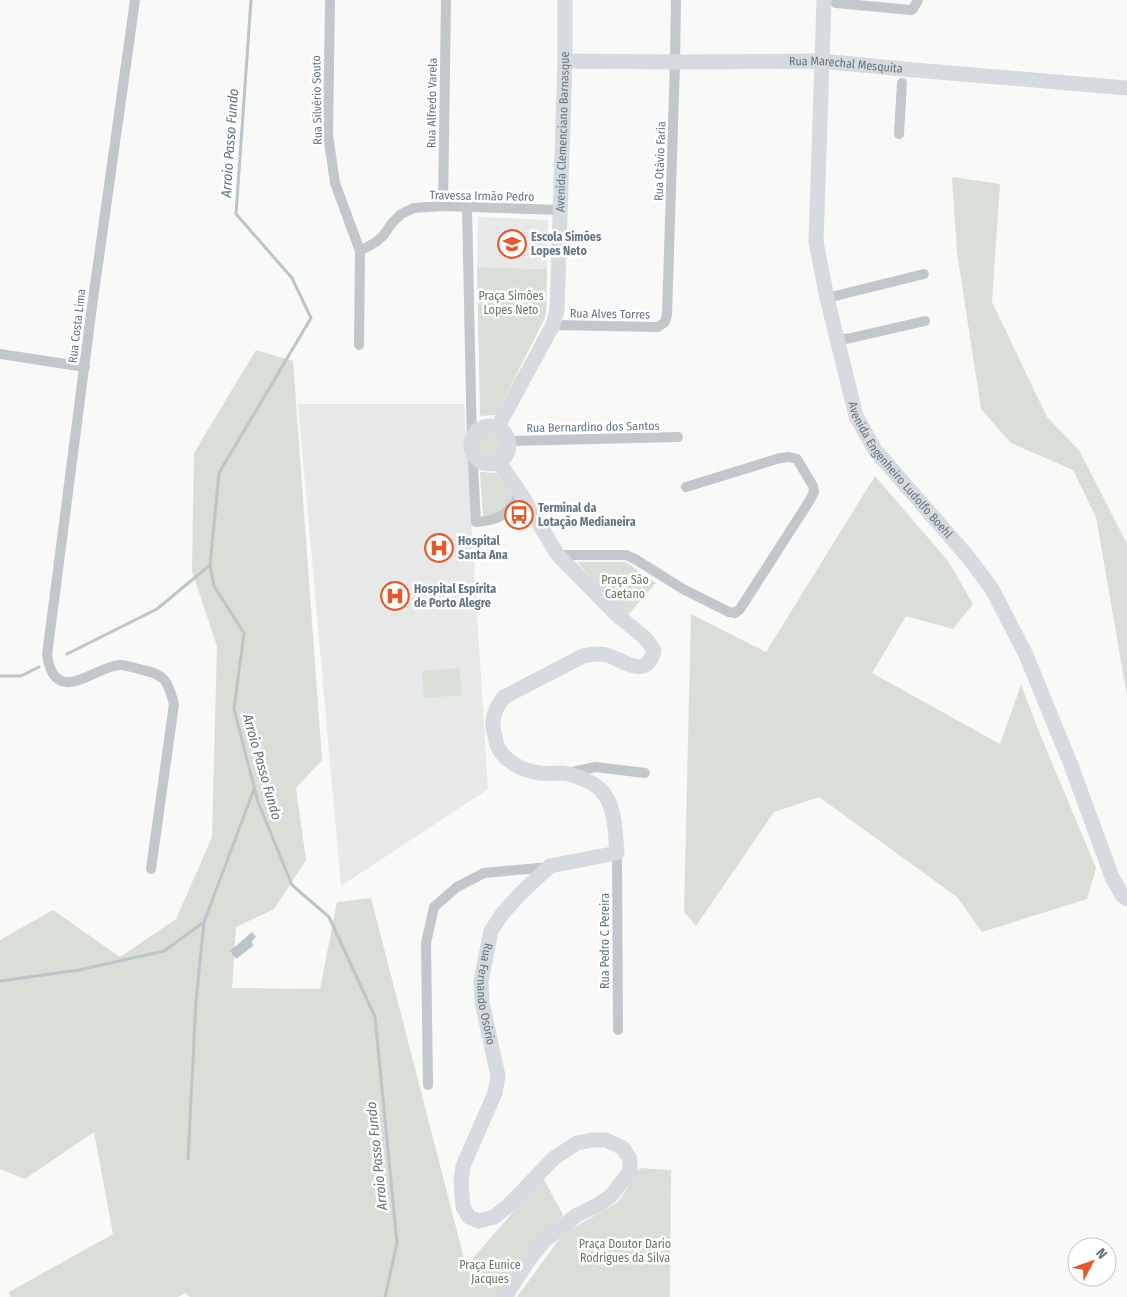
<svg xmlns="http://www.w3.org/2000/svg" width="1127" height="1297" viewBox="0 0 1127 1297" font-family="'Fira Sans Condensed',sans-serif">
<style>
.built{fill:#e7e8e8}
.green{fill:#d9ded6}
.water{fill:#bac6ca}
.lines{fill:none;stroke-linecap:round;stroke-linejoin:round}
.stream{stroke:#bac6ca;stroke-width:3}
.street{stroke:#c2c7cb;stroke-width:10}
.secondary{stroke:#d6dbdf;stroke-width:15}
.labels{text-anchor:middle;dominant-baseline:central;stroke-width:5;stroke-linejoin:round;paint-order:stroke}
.street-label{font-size:12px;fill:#647583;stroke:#fff}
.poi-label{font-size:12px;font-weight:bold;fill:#647583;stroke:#fff;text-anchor:start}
.park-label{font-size:12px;fill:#677a63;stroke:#fff}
.water-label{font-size:14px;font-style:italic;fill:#5f747c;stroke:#fff}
</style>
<rect width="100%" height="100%" fill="#f9f9f7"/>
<path class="built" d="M 478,217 L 548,220 L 547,269 L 477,267 Z
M 298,404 L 464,404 L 488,789 L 341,886 Z"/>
<path class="green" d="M 952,177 L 1000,184 L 992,302 L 1047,417 L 1079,450 L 1127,544 L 1127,696 L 1096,517 L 1073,470 L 1011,443 L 981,409 L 957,252 Z
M 477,267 L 547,269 L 546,316 L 496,415 L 480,416 Z
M 256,350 L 293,361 L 322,760 L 296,788 L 306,860 L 274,909 L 236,927 L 232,988 L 320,989 L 337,902 L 371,898 L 466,1266 L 543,1178 L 563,1215 L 500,1292 L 498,1297 L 190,1297 L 185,1293 L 178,1297 L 10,1297 L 9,1292 L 113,1234 L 94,1132 L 25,1179 L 0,1169 L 0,940 L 53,910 L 120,957 L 176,919 L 212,837 L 217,646 L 192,571 L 194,453 Z
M475 445a15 15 0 1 1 30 0a15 15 0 1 1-30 0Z
M 480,472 L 498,473 L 514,495 C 507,509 498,516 483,517 Z
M 875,476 L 948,561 L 973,604 L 953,629 L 906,616 L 872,673 L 1000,744 L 1021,685 L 1042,739 L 1096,868 L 1087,899 L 982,932 L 957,897 L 819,797 L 774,812 L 696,926 L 684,912 L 691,614 L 766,652 Z
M 577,562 L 626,562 L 656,583 L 626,617 Z
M 459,668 L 462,695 L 424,698 L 422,671 Z
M 640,1168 L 671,1170 L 670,1297 L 517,1297 L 563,1234 L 618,1202 Z"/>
<path class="water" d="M 252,932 L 256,937 L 252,941 L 253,946 L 236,959 L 230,951 Z"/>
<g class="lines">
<path class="stream" d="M 251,0 L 236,214 L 292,278 L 311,318 L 219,473 L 210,565 L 214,586 L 244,633 L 234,709 L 258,802 L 292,885 L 329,917 L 375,1017 L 397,1243 L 385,1297
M 67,654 L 157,609 L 210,565
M 0,676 L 21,676 L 39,667
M 0,981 L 79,970 L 164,951 L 204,922
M 188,1159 L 196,1001 L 204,922 L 254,789"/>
<path class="street" d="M 135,0 L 91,314 L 47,655 C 48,660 49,666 51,670 C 65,700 99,665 120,665 C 128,665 136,669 143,670 C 167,675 168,683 174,704 L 151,869
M 330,0 L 328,135 L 335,183 L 360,251 L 359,345
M 836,3 L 911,10 L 913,9 L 918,0
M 899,134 L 902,83
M 443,206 L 446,0
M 467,206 L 472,447 L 476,522 C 501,521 508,513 521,494
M 360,251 L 376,242 L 383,236 L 392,223 L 401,214 L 414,208 L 443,206 L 560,210
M 827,298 L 924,274
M 553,325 L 658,327 L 665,322 L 667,315 L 675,62 L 676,0
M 837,340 L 851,338 L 925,321
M 0,354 L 85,367
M 509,441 L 678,437
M 558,555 L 626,555 L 635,559 L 683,589 L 729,612 L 735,613 L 740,609 L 810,500 L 814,492 L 813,486 L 797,459 L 789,457 L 780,458 L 686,487
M 568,773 L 595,767 L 645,773
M 617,853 L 618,1030
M 428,1085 L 426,943 L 434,907 L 457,887 L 484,873 L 550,867"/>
<g class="secondary">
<path id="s1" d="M 824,0 L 816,242 L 827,298 L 856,416 L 875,450 L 968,557 L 992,589 L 1026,655 L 1071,765 L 1112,877 L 1122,895 L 1127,899"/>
<path id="s2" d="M 565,61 L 675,62 L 821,61 L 903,69 L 1127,88"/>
<circle cx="490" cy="445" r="19"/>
<path id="s3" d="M 497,428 L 553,325 L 557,310 L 565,61 L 565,0"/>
<path id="s4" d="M 499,462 L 521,494 L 558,555 L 617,615 L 644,637 L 650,644 L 654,651 C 646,680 625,661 607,655 C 598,653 592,654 583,656 L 504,697 C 494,710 490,721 495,736 C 496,740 496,744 498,747 C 505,762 524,771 539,773 C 547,774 555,773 562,773 C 574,774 593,782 601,790 C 616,806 615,832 617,853 L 550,866 L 522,892 L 502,914 L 491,931 L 481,981 L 482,1002 L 498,1076 L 495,1093 L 463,1166 L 461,1181 L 463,1207 L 469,1217 L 479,1221 L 494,1217 L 508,1206 L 554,1158 L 577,1143 L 592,1140 L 606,1140 L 623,1148 L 630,1159 L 630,1171 L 611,1196 L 596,1206 L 577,1215 L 544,1241 L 526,1264 L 505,1297"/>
</g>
</g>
<defs>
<symbol id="school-ring" viewBox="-11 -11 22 22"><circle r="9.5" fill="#fff" stroke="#e6592a" stroke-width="1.5"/><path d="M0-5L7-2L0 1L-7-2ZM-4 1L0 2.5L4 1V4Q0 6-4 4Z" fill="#e6592a"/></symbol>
<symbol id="bus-ring" viewBox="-11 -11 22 22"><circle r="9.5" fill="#fff" stroke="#e6592a" stroke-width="1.5"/><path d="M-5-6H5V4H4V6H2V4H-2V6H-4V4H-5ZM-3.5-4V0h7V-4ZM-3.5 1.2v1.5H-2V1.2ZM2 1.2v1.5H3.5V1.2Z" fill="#e6592a"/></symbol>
<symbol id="hospital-ring" viewBox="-11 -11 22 22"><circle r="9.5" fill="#fff" stroke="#e6592a" stroke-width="1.5"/><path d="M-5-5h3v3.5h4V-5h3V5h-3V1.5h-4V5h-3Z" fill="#e6592a"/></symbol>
</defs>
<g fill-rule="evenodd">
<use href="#school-ring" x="496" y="228" width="32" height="32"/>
<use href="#bus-ring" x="503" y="499" width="32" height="32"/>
<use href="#hospital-ring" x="423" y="532" width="32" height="32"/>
<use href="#hospital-ring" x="379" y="580" width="32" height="32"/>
</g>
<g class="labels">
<g class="street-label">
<text stroke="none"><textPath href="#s2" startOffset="281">Rua Marechal Mesquita</textPath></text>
<text transform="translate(317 100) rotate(-91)">Rua Silvério Souto</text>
<text transform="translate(432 103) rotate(-89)">Rua Alfredo Varela</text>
<text stroke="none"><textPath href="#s3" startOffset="311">Avenida Clemenciano Barnasque</textPath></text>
<text transform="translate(660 161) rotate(-88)">Rua Otávio Faria</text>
<text transform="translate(482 196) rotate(1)">Travessa Irmão Pedro</text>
<text transform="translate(610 314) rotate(1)">Rua Alves Torres</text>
<text transform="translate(77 326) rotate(-83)">Rua Costa Lima</text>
<text transform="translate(593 427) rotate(-1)">Rua Bernardino dos Santos</text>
<text stroke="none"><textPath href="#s1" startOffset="490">Avenida Engenheiro Ludolfo Boehl</textPath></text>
<text transform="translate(605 941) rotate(-90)">Rua Pedro C Pereira</text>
<text stroke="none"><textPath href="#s4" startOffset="874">Rua Fernando Osório</textPath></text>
</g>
<g class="poi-label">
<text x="531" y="237">Escola Simões<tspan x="531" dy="14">Lopes Neto</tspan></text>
<text x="538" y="508">Terminal da<tspan x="538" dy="14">Lotação Medianeira</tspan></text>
<text x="458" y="541">Hospital<tspan x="458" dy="14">Santa Ana</tspan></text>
<text x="414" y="589">Hospital Espírita<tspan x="414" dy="14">de Porto Alegre</tspan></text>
</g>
<g class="park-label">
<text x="511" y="296">Praça Simões<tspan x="511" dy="14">Lopes Neto</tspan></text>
<text x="625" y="580">Praça São<tspan x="625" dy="14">Caetano</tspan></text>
<text x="625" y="1244">Praça Doutor Dario<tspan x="625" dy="14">Rodrigues da Silva</tspan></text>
<text x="490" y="1265">Praça Eunice<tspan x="490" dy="14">Jacques</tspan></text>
</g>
<g class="water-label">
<text transform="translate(230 143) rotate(-86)">Arroio Passo Fundo</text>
<text transform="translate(262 767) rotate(74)">Arroio Passo Fundo</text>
<text transform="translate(377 1156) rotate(-96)">Arroio Passo Fundo</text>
</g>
</g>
<g transform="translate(1092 1262) rotate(49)"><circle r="24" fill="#ffffff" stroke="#c1c8cd"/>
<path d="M0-4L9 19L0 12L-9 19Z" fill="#e6592a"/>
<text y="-8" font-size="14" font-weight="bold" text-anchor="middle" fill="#647583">N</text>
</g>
</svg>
